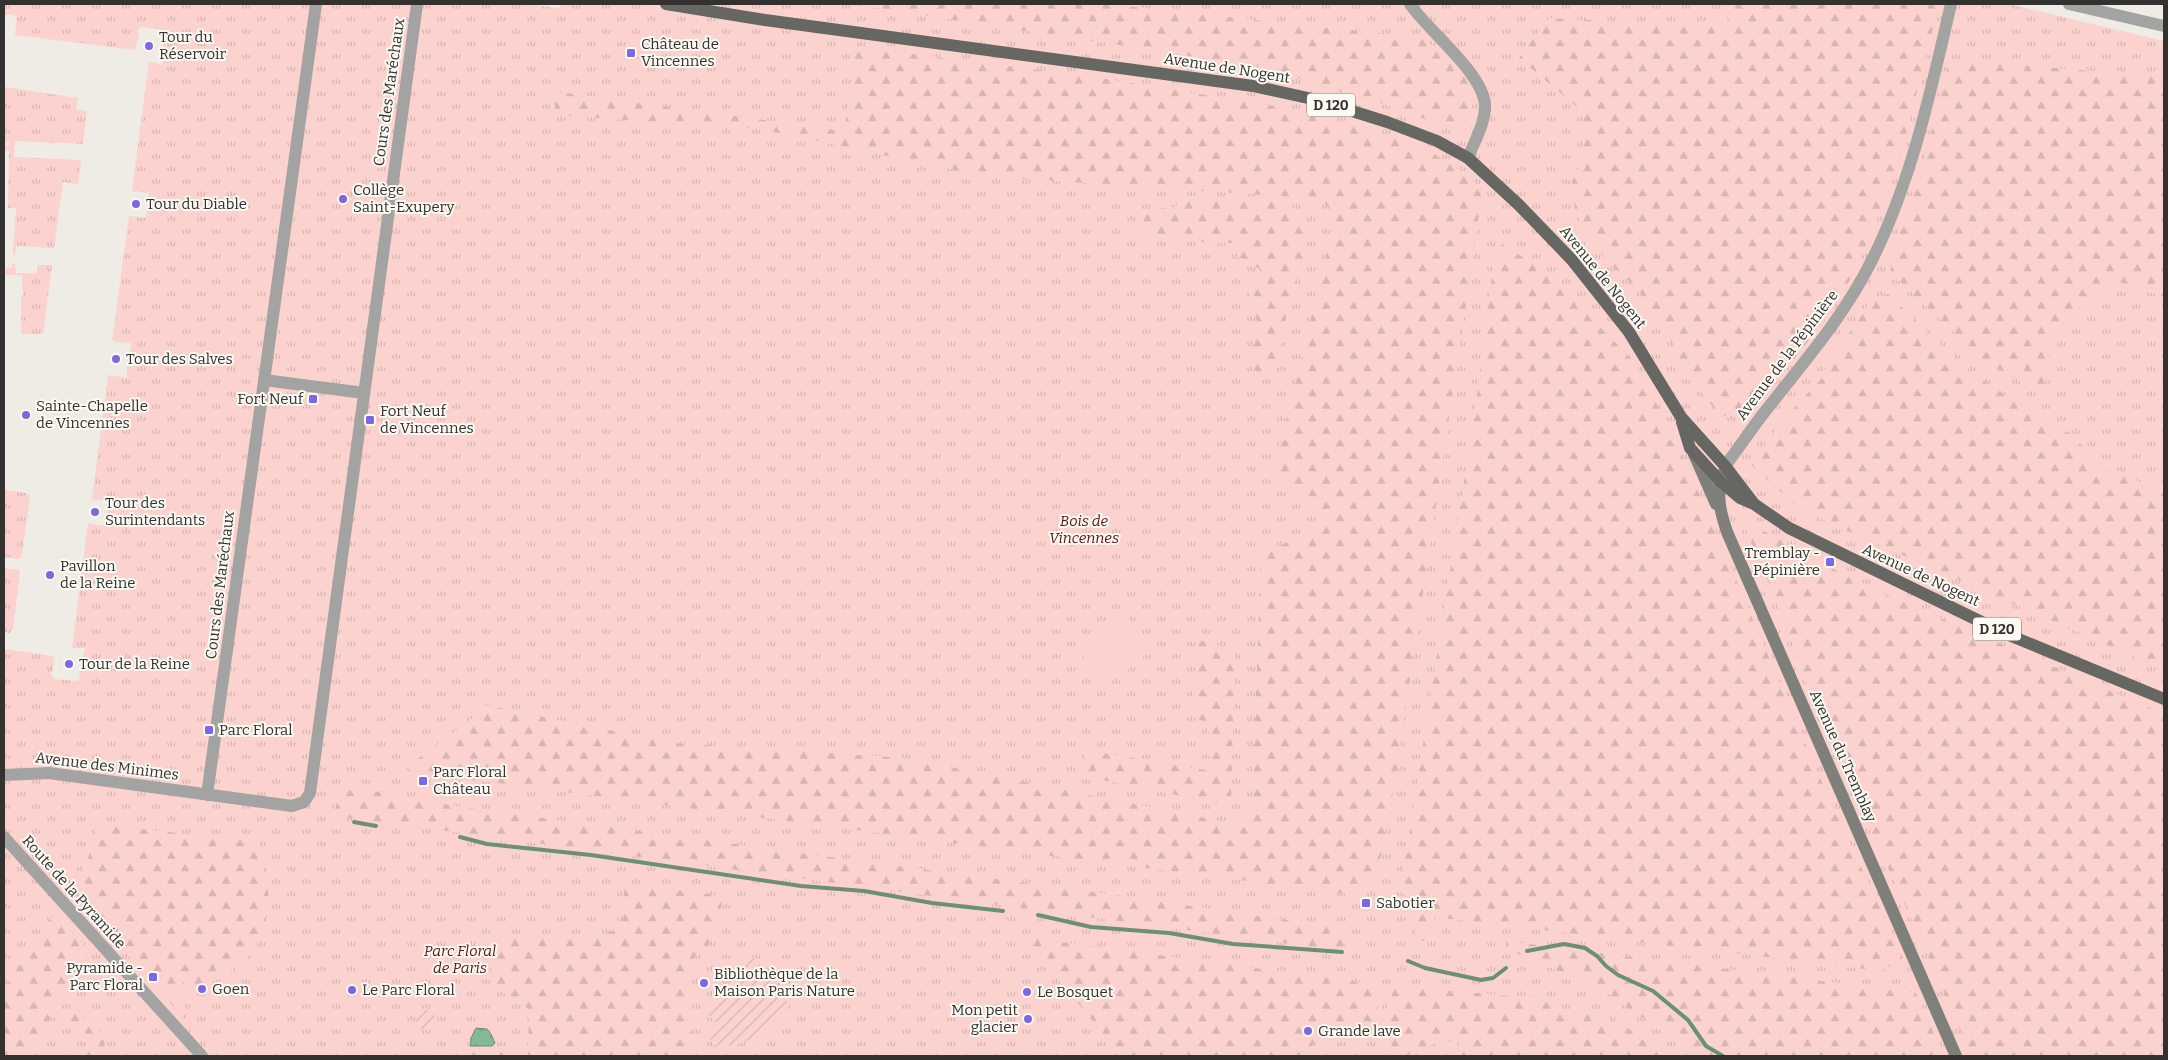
<svg xmlns="http://www.w3.org/2000/svg" width="2168" height="1060" viewBox="0 0 2168 1060" font-family="Bitter,serif">
<style>
.grass{fill:url(#grass-tufts)}
.forest{fill:url(#forest-firs)}
.garden{fill:url(#garden-furrows)}
.pitch{fill:#fcd2ce}
.water{fill:url(#water-ripples);stroke:#6b9076}
.lines{fill:none;stroke-linecap:round;stroke-linejoin:round}
.stream{stroke:#6b9076;stroke-width:4}
.minor{stroke:#a3a3a1;stroke-width:12}
.tertiary{stroke:#a3a3a1;stroke-width:12}
.secondary{stroke:#7f807c;stroke-width:12}
.primary{stroke:#666762;stroke-width:12}
.poi-dot{fill:#7d67e2;stroke:#fcfaf3;stroke-width:2}
.labels{text-anchor:middle;dominant-baseline:central;stroke-width:4;stroke-linejoin:round;paint-order:stroke}
.shield{fill:#fcfaf3;stroke:#6f6e6a;stroke-width:1}
.shield-label{font-size:14px;font-weight:bold;fill:#333230}
.poi-label{font-size:15px;fill:#333230;stroke:#fcfaf3;text-anchor:start}
.street-label{font-size:15px;fill:#333230;stroke:#fcfaf3}
.park-label{font-size:15px;font-style:italic;fill:#5f1315;stroke:#fcfaf3}
</style>
<defs>
<pattern id="grass-tufts" width="24" height="20" patternUnits="userSpaceOnUse" patternTransform="scale(1.25)"><rect width="24" height="20" fill="#fcd2ce"/><path d="M3 7l-1-3M5 7V3M7 7l1-3M15 17l-1-3M17 17v-4M19 17l1-3" fill="none" stroke="#d8b5b1"/></pattern>
<pattern id="forest-firs" width="22" height="20" patternUnits="userSpaceOnUse" patternTransform="scale(1.25)"><rect width="22" height="20" fill="#fcd2ce"/><path d="M5 1l3.5 6h-7zM16 11l3.5 6h-7z" fill="#d8b5b1"/></pattern>
<pattern id="garden-furrows" width="10" height="10" patternUnits="userSpaceOnUse" patternTransform="scale(1.25)"><rect width="10" height="10" fill="#fcd2ce"/><path d="M-1 1l2-2M0 10L10 0M9 11l2-2" fill="none" stroke="#d8b5b1"/></pattern>
<pattern id="water-ripples" width="26" height="14" patternUnits="userSpaceOnUse" patternTransform="scale(1.25)"><rect width="26" height="14" fill="#83b994"/><path d="M2 4q2-2 4 0t4 0M15 11q2-2 4 0t4 0" fill="none" stroke="#6c9779"/></pattern>
</defs>
<rect width="100%" height="100%" fill="#efece6"/>
<path class="grass" d="M 4,4 L 525,4 L 560,8 L 561,4 L 2009,4 L 2164,41 L 2164,1056 L 4,1056 L 4,649 L 54,656 L 53,662 L 55,662 L 51,674 L 54,679 L 76,681 L 81,678 L 79,675 L 81,666 L 83,664 L 81,663 L 85,648 L 72,648 L 88,523 L 105,526 L 109,501 L 92,499 L 108,375 L 127,378 L 127,366 L 129,365 L 127,364 L 131,345 L 131,343 L 116,342 L 114,340 L 112,341 L 129,216 L 146,218 L 149,193 L 132,191 L 149,61 L 162,65 L 163,49 L 165,47 L 163,46 L 164,37 L 167,35 L 163,30 L 142,27 L 137,31 L 139,34 L 135,50 L 15,35 L 17,16 L 4,14 Z
M 5,87 L 78,98 L 76,109 L 87,111 L 83,144 L 15,141 L 14,157 L 81,160 L 78,184 L 63,182 L 54,248 L 16,246 L 15,255 L 13,255 L 16,208 L 8,208 L 9,151 L 4,150 L 4,145 L 9,145 L 9,143 L 4,143 Z
M 12,264 L 15,264 L 16,273 L 37,273 L 37,265 L 52,265 L 43,334 L 21,334 L 21,321 L 23,321 L 21,319 L 21,296 L 23,296 L 23,290 L 22,289 L 22,275 L 5,275 L 6,268 L 12,268 Z
M 4,490 L 27,493 L 30,496 L 22,557 L 18,559 L 4,557 Z
M 4,568 L 18,570 L 20,573 L 13,629 L 10,633 L 4,632 Z"/>
<path class="forest" d="M 850,4 L 1108,4 L 1422,38 L 1452,57 L 1464,75 L 1473,94 L 1466,119 L 1451,128 L 1440,128 L 1414,113 L 1256,66 Z
M 1728,4 L 1939,4 L 1900,159 L 1857,268 L 1830,313 L 1757,407 L 1721,417 L 1693,382 L 1650,304 L 1628,280 L 1608,263 L 1575,212 L 1572,181 L 1581,164 L 1585,114 L 1519,58 L 1549,18 L 1728,27 Z
M 857,47 L 1107,79 L 1299,110 L 1423,147 L 1466,174 L 1480,188 L 1481,200 L 1470,278 L 1394,787 L 1376,881 L 1346,894 L 420,773 L 409,769 L 409,765 L 477,715 L 480,704 L 673,743 L 905,758 L 1230,823 L 1240,823 L 1252,811 L 1261,551 L 1273,550 L 1320,525 L 1321,517 C 1310,505 1287,483 1272,478 L 1335,222 C 1333,205 1324,202 1308,198 L 983,176 L 760,129 L 554,115 L 555,105 L 545,90 L 844,131 L 853,75 L 853,57 Z
M 1949,59 L 2164,77 L 2164,297 L 2113,280 L 2079,308 L 2052,340 L 2044,395 L 1985,361 L 1891,273 C 1888,239 1911,206 1920,174 C 1931,136 1940,97 1949,59 Z
M 1189,196 L 1282,202 L 1307,215 L 1308,230 L 1300,273 L 1287,305 L 1282,351 L 1275,366 L 1260,374 L 1249,365 L 1257,321 L 1250,308 L 1249,286 L 1259,279 L 1260,269 L 1237,256 L 1242,247 L 1237,243 L 1206,243 L 1185,237 L 1151,239 L 1137,230 L 1143,215 L 1156,209 L 1175,207 Z
M 1499,242 L 1548,273 L 1635,363 L 1668,426 L 1707,511 L 1816,769 L 1903,958 L 1882,971 L 1435,917 L 1428,942 L 1415,940 L 1419,903 L 1400,892 L 1476,404 L 1490,288 Z
M 1888,294 L 1965,367 L 2012,400 L 2073,435 L 2102,469 L 2164,490 L 2164,670 L 1827,522 L 1792,502 L 1750,464 L 1789,413 L 1823,377 L 1827,358 L 1845,339 L 1870,302 Z
M 1751,524 L 1823,564 L 1898,600 L 2164,714 L 2164,1056 L 1971,1056 L 1930,960 L 1851,787 L 1802,672 L 1778,604 L 1745,528 Z
M 1199,640 L 1235,650 L 1231,806 L 1082,776 L 1086,750 L 1211,771 L 1208,721 L 1197,720 L 1193,691 Z
M 341,790 L 386,792 L 402,798 L 497,812 L 1136,898 L 1348,929 L 1343,951 L 334,816 Z
M 97,824 L 259,842 C 271,878 275,928 248,957 C 235,970 211,982 196,992 L 183,982 L 178,984 L 176,997 L 187,1010 L 185,1019 L 70,890 C 85,869 93,850 97,824 Z
M 625,884 L 723,896 L 716,937 L 690,962 L 689,1001 L 692,1037 L 685,1055 L 459,1056 L 480,1049 L 528,1055 L 529,1009 L 496,988 L 485,954 L 503,939 L 598,937 L 621,927 Z
M 55,912 L 89,951 L 29,1056 L 4,1056 L 4,988 Z
M 1024,937 L 1383,985 L 1372,1037 L 1319,1040 L 1298,1056 L 1121,1056 Z
M 1506,941 L 1916,993 L 1944,1056 L 1700,1056 L 1599,988 L 1506,949 Z
M 1395,986 L 1511,996 L 1534,996 L 1568,1013 L 1590,1009 L 1627,1028 L 1676,1056 L 1460,1056 L 1458,1055 L 1459,1039 L 1434,1044 L 1406,1056 L 1389,1045 L 1384,1015 Z
M 74,1013 L 80,1015 L 104,1035 L 105,1056 L 87,1056 L 86,1035 L 68,1020 Z"/>
<path class="garden" d="M 749,954 L 789,992 L 784,998 L 790,1005 L 758,1037 L 738,1044 L 716,1048 L 706,1033 L 717,1023 L 707,1014 L 741,981 L 731,971 Z
M416 1020a10 10 0 1 1 20 0a10 10 0 1 1-20 0Z"/>
<path class="pitch" d="M 1127,617 L 1152,650 L 1106,686 L 1080,653 Z"/>
<path class="water" d="M 476,1028 L 487,1029 L 491,1034 L 495,1043 L 492,1046 L 470,1046 L 471,1038 Z"/>
<g class="lines">
<path class="stream" d="M 354,822 L 376,826
M 460,837 L 487,844 L 591,855 L 801,886 L 864,891 L 932,903 L 1003,911
M 1038,915 L 1091,927 L 1169,933 L 1233,944 L 1342,952
M 1527,951 L 1564,944 L 1585,948 L 1597,956 L 1606,966 L 1618,975 L 1653,991 L 1688,1020 L 1706,1046 L 1723,1056
M 1408,961 L 1425,968 L 1481,980 L 1493,978 L 1506,968"/>
<path class="minor" d="M 1410,4 C 1429,32 1482,72 1485,104 C 1486,122 1474,142 1468,158
M 2069,4 L 2164,26
M 264,380 L 364,393
M 1725,466 C 1738,449 1750,431 1763,414 C 1802,364 1844,317 1872,260 C 1912,180 1931,90 1951,4"/>
<path class="tertiary" d="M 4,775 L 49,773 L 292,806 L 304,802 L 310,793 L 417,4
M 207,795 L 316,4
M 4,837 L 202,1056"/>
<path class="secondary" d="M 1694,454 L 1716,504
M 1723,473 C 1716,495 1720,511 1727,532 L 1956,1056"/>
<path class="primary" d="M 666,4 L 765,20 L 1253,86 L 1317,100 L 1387,122 L 1437,141 L 1468,158 L 1519,205 L 1572,260 L 1629,332 L 1681,417 L 1725,466 L 1754,504
M 1682,422 L 1690,448 L 1720,481 L 1740,498 L 1754,504 L 1789,528 L 2004,633 L 2164,699"/>
</g>
<g class="poi-dot">
<circle cx="149" cy="46" r="5"/>
<rect x="626" y="48" width="10" height="10" rx="2.5"/>
<circle cx="343" cy="199" r="5"/>
<circle cx="136" cy="204" r="5"/>
<circle cx="116" cy="359" r="5"/>
<rect x="308" y="394" width="10" height="10" rx="2.5"/>
<circle cx="26" cy="415" r="5"/>
<rect x="365" y="415" width="10" height="10" rx="2.5"/>
<circle cx="95" cy="512" r="5"/>
<rect x="1825" y="557" width="10" height="10" rx="2.5"/>
<circle cx="50" cy="575" r="5"/>
<circle cx="69" cy="664" r="5"/>
<rect x="204" y="725" width="10" height="10" rx="2.5"/>
<rect x="418" y="776" width="10" height="10" rx="2.5"/>
<rect x="1361" y="898" width="10" height="10" rx="2.5"/>
<rect x="148" y="972" width="10" height="10" rx="2.5"/>
<circle cx="704" cy="983" r="5"/>
<circle cx="202" cy="989" r="5"/>
<circle cx="352" cy="990" r="5"/>
<circle cx="1027" cy="992" r="5"/>
<circle cx="1028" cy="1019" r="5"/>
<circle cx="1308" cy="1031" r="5"/>
</g>
<g class="labels">
<g class="shield">
<rect x="1307" y="93.5" width="48" height="23" rx="4"/>
<rect x="1973" y="617.5" width="48" height="23" rx="4"/>
</g>
<g class="shield-label">
<text x="1331" y="105">D 120</text>
<text x="1997" y="629">D 120</text>
</g>
<g class="poi-label">
<text x="159" y="37">Tour du<tspan x="159" dy="17">Réservoir</tspan></text>
<text x="641" y="44">Château de<tspan x="641" dy="17">Vincennes</tspan></text>
<text x="353" y="190">Collège<tspan x="353" dy="17">Saint-Exupery</tspan></text>
<text x="146" y="204">Tour du Diable</text>
<text x="126" y="359">Tour des Salves</text>
<text x="303" y="399" text-anchor="end">Fort Neuf</text>
<text x="36" y="406">Sainte-Chapelle<tspan x="36" dy="17">de Vincennes</tspan></text>
<text x="380" y="411">Fort Neuf<tspan x="380" dy="17">de Vincennes</tspan></text>
<text x="105" y="503">Tour des<tspan x="105" dy="17">Surintendants</tspan></text>
<text x="1820" y="553" text-anchor="end">Tremblay -<tspan x="1820" dy="17">Pépinière</tspan></text>
<text x="60" y="566">Pavillon<tspan x="60" dy="17">de la Reine</tspan></text>
<text x="79" y="664">Tour de la Reine</text>
<text x="219" y="730">Parc Floral</text>
<text x="433" y="772">Parc Floral<tspan x="433" dy="17">Château</tspan></text>
<text x="1376" y="903">Sabotier</text>
<text x="143" y="968" text-anchor="end">Pyramide -<tspan x="143" dy="17">Parc Floral</tspan></text>
<text x="714" y="974">Bibliothèque de la<tspan x="714" dy="17">Maison Paris Nature</tspan></text>
<text x="212" y="989">Goen</text>
<text x="362" y="990">Le Parc Floral</text>
<text x="1037" y="992">Le Bosquet</text>
<text x="1018" y="1010" text-anchor="end">Mon petit<tspan x="1018" dy="17">glacier</tspan></text>
<text x="1318" y="1031">Grande lave</text>
</g>
<g class="street-label">
<text transform="translate(1227 68) rotate(9)">Avenue de Nogent</text>
<text transform="translate(389 92) rotate(-82)">Cours des Maréchaux</text>
<text transform="translate(1603 277) rotate(51)">Avenue de Nogent</text>
<text transform="translate(1787 355) rotate(-53)">Avenue de la Pépinière</text>
<text transform="translate(1921 575) rotate(25)">Avenue de Nogent</text>
<text transform="translate(220 585) rotate(-83)">Cours des Maréchaux</text>
<text transform="translate(1843 756) rotate(66)">Avenue du Tremblay</text>
<text transform="translate(107 766) rotate(7)">Avenue des Minimes</text>
<text transform="translate(74 892) rotate(48)">Route de la Pyramide</text>
</g>
<g class="park-label">
<text x="1084" y="521">Bois de<tspan x="1084" dy="17">Vincennes</tspan></text>
<text x="460" y="951">Parc Floral<tspan x="460" dy="17">de Paris</tspan></text>
</g>
</g>
<rect width="2168" height="1060" fill="none" stroke="#333230" stroke-width="10"/>
</svg>
